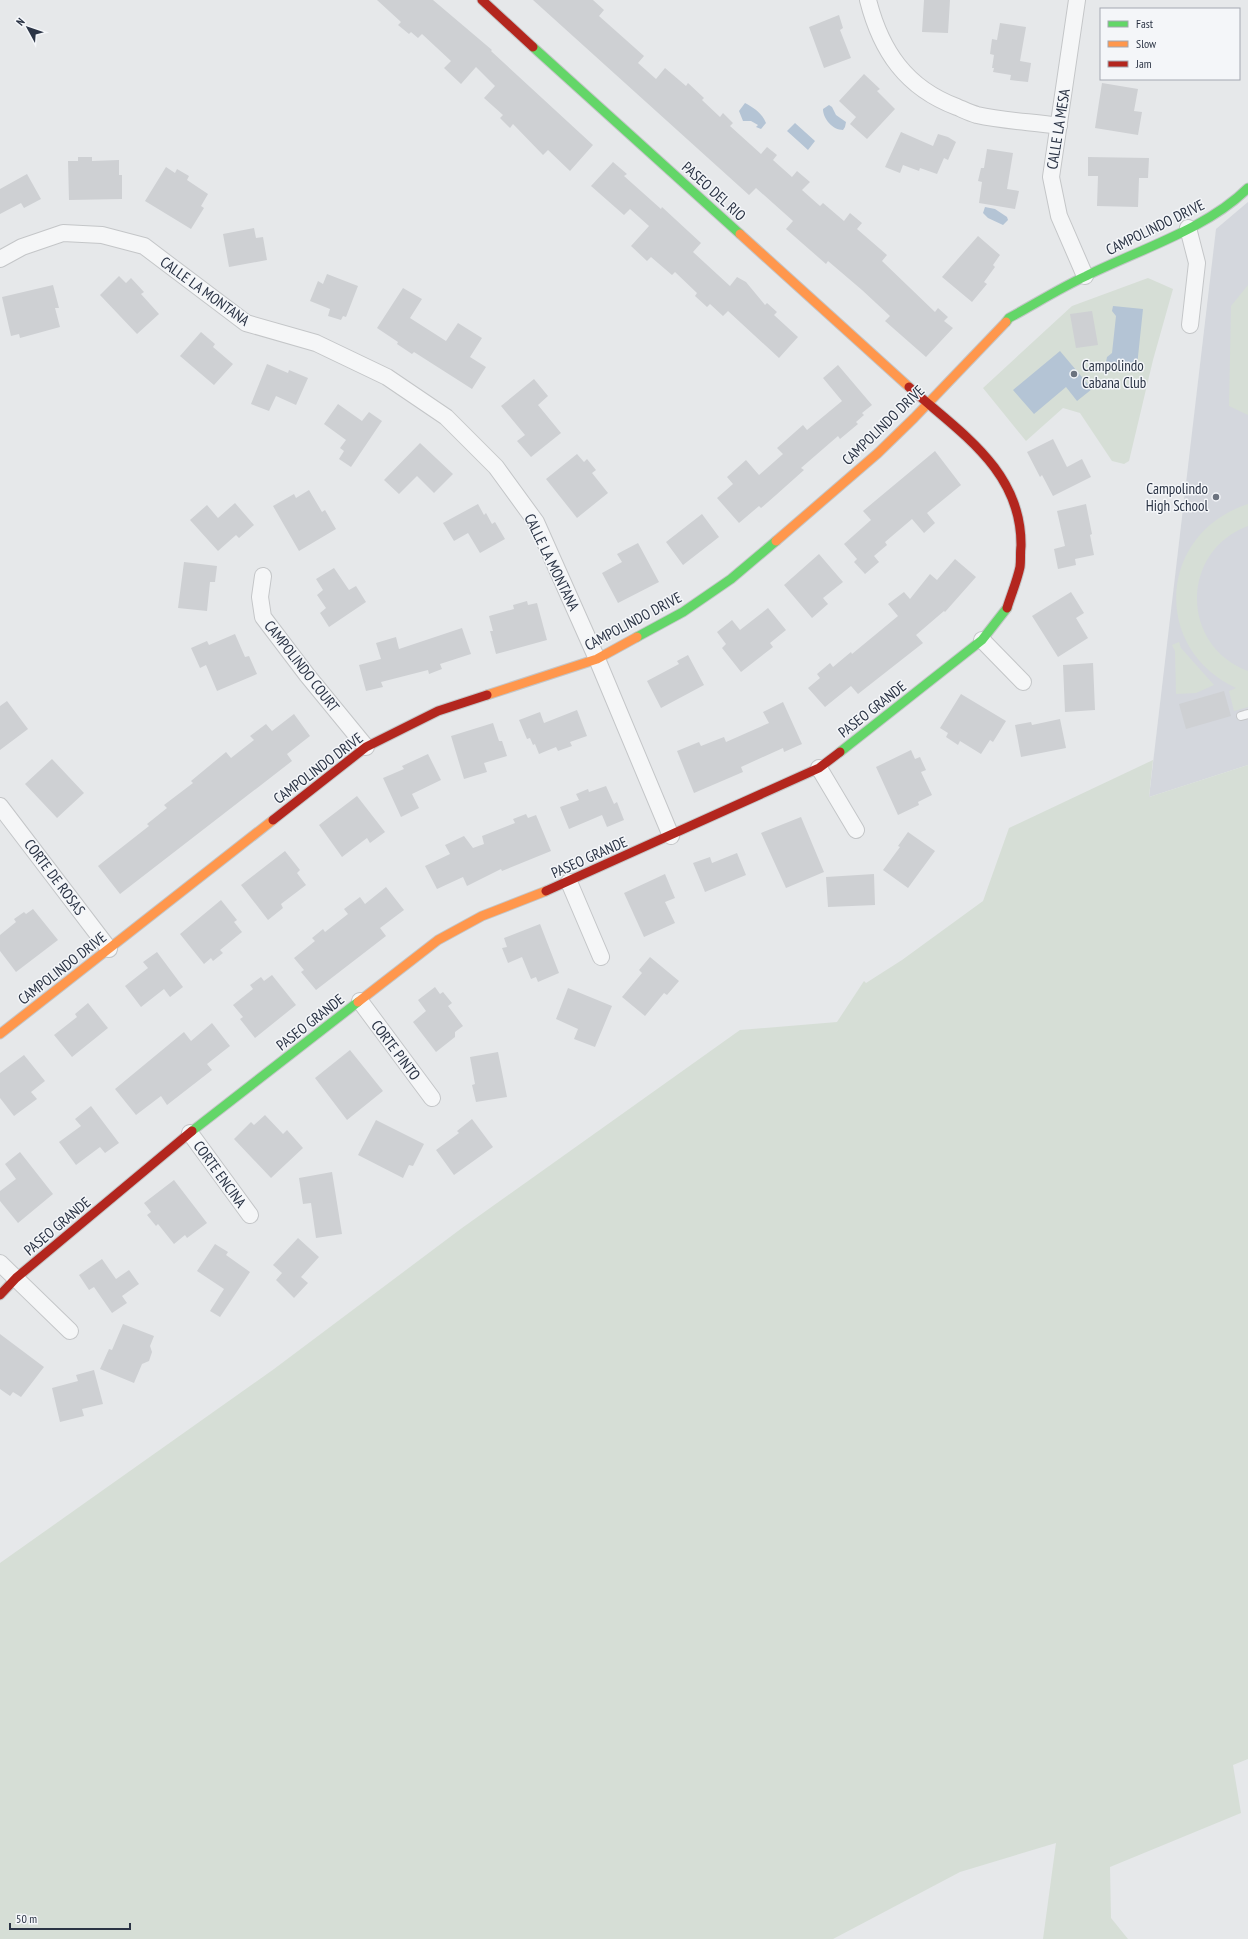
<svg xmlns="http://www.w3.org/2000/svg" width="1248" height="1939" viewBox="0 0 1248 1939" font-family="'PT Sans Narrow',sans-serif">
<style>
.built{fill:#d4d7dd}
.green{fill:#d6ded6}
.water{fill:#b4c4d5}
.building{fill:#ced0d3}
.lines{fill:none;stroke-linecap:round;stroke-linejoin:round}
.lane-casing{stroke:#c4c6c8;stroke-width:10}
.street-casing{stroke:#c4c6c8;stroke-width:18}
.fast-casing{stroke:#c4c6c8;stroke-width:11}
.slow-casing{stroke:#c4c6c8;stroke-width:11}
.jam-casing{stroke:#c4c6c8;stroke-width:11}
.lane{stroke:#f5f6f7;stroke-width:8}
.street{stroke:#f5f6f7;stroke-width:16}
.fast{stroke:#63d668;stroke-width:9}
.slow{stroke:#ff974d;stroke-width:9}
.jam{stroke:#b3261e;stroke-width:9}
.poi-dot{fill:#6c737f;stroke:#f4f6f9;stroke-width:1.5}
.labels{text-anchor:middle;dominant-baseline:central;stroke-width:3;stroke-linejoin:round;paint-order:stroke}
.street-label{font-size:15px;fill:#2b3445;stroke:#f4f6f9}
.poi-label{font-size:15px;fill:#2b3445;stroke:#f4f6f9;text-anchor:start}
</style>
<rect width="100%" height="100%" fill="#e6e8ea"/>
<path class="built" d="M 1248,202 L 1248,765 L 1149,797 L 1216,229 Z"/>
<path class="green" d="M 1148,278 L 1173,289 L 1153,360 L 1129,461 L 1124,464 L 1112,461 L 1080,413 L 1063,408 L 1026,441 L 983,388 L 1072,306 Z
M 1248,285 L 1248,415 L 1229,406 L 1231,306 Z
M 1248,504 L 1248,526 C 1180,551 1180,646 1248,671 L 1248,707 L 1234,711 L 1229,691 L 1236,688 C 1151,649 1158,533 1248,504 Z
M 1179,642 L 1181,648 L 1214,685 L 1196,693 L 1176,694 L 1175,651 L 1172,645 Z
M 1153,760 L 1149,797 L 1248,765 L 1248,1759 L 1233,1765 L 1241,1813 L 1110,1867 L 1111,1918 L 1128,1939 L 1043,1939 L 1056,1843 L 960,1872 L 833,1939 L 0,1939 L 0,1563 L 274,1369 L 462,1228 L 740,1030 L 837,1022 L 864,981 L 866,983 L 902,960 L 983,901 L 1009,828 Z"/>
<path class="water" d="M 745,103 C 754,108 762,113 766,123 L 761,129 L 756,127 L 758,125 L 751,121 L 743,121 L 739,111 Z
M 829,105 L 832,107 L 836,115 L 846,122 L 845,127 L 843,130 C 833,130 823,119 823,109 Z
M 795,123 L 815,141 L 808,150 L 787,131 Z
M 985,207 L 995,209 L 1007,217 L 1008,220 L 1003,225 L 988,218 L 983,213 Z
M 1113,306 L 1143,309 L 1137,366 L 1106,362 L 1107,357 L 1112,353 L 1116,316 L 1112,311 Z
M 1060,351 L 1092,389 L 1077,401 L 1066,387 L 1034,414 L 1013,390 Z"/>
<path class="building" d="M 377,0 L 433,0 L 492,50 L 491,51 L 593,145 L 570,171 L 548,150 L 543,155 L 513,124 L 510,128 L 500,118 L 503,115 L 484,98 L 495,86 L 476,67 L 461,84 L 444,68 L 451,61 L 422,34 L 418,38 L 411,32 L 409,34 L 398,25 L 401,22 Z
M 533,0 L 593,0 L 604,10 L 599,16 L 644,56 L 638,63 L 656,79 L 665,68 L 686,86 L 688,83 L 704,98 L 702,100 L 720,117 L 723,113 L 733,123 L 730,126 L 761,154 L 767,147 L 777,155 L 773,160 L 792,177 L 797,171 L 810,182 L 802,190 L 820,206 L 823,203 L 844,221 L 850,213 L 862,223 L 857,229 L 887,255 L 882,261 L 935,312 L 938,308 L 948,317 L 944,321 L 953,328 L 926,357 L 885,321 L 890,316 L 862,290 L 828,261 L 826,264 L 786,229 L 793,221 L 756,188 L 749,195 Z
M 924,0 L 950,0 L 948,33 L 922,32 Z
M 839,15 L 843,28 L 840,30 L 851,58 L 824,68 L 809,27 Z
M 1000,23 L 1026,27 L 1020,61 L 1031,63 L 1028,82 L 1010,80 L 1011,75 L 993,72 L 994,68 L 992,68 L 994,55 L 990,54 L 992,39 L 997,40 Z
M 864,74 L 880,89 L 877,91 L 895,109 L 867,139 L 850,124 L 856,117 L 839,101 Z
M 1102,83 L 1138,89 L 1134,111 L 1142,112 L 1138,135 L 1095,128 Z
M 901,132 L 933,146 L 938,134 L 948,137 L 956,142 L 948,160 L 944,158 L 937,174 L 920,168 L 919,171 L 903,165 L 900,173 L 885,167 Z
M 987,149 L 1013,153 L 1007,189 L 1019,191 L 1015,209 L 979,203 L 982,182 L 978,181 L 981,168 L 984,168 Z
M 78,157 L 92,157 L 92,161 L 119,160 L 119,175 L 122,175 L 122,199 L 69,200 L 68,161 L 78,161 Z
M 1088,157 L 1149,158 L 1148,178 L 1139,178 L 1138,207 L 1097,206 L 1098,176 L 1088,176 Z
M 613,162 L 627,174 L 624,176 L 661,209 L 662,207 L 701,243 L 693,252 L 730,286 L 737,277 L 746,282 L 765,305 L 767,303 L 777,312 L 774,315 L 798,337 L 779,358 L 728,311 L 723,316 L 710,304 L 707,307 L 695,296 L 697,293 L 675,272 L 672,275 L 651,257 L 647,261 L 631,246 L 649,226 L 630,209 L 624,215 L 591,186 Z
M 166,167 L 175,173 L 177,169 L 189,176 L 187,180 L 208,194 L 201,206 L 204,208 L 191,229 L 145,201 Z
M 27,174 L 41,199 L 24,208 L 21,203 L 0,214 L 0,189 Z
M 254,228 L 256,238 L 263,237 L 267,260 L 229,267 L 223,234 Z
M 978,236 L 1000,255 L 993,265 L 995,267 L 984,282 L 987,284 L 972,302 L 942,277 Z
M 327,274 L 358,286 L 346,317 L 343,316 L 341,320 L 328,316 L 330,309 L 310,301 L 318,281 L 323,284 Z
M 119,276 L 126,283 L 131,278 L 144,292 L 141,294 L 159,314 L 137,334 L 100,295 Z
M 53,285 L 59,308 L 55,308 L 60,327 L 20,338 L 19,334 L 11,336 L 2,297 Z
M 403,288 L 422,299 L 410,318 L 446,341 L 458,323 L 482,338 L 470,357 L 486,367 L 472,389 L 414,352 L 412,354 L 397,344 L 398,342 L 377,328 Z
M 1092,311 L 1098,345 L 1076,348 L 1070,314 Z
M 201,332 L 215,344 L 213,347 L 233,364 L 214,385 L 180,356 Z
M 267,364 L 288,373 L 289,370 L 308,378 L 296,405 L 276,396 L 269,411 L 251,404 Z
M 838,365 L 872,405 L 862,413 L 864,415 L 856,422 L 858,424 L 840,439 L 838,436 L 801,468 L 804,470 L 776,495 L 761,508 L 759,506 L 739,523 L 717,498 L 733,484 L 727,477 L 746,460 L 759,475 L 783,454 L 777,448 L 803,425 L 807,430 L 842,401 L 823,378 Z
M 534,379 L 548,396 L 538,405 L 561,433 L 531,457 L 517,441 L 525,435 L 501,406 Z
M 338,404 L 362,421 L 369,412 L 382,421 L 351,467 L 339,459 L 344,451 L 340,448 L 346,440 L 324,424 Z
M 1053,439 L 1067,467 L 1082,459 L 1091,477 L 1053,496 L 1042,475 L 1040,477 L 1027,452 Z
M 420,443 L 453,474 L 434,493 L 417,476 L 399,494 L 384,480 Z
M 935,451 L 961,485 L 927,513 L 935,523 L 924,533 L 912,519 L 885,542 L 887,545 L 874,556 L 879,562 L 865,574 L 854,562 L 857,559 L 844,544 L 871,520 L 863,511 Z
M 577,454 L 584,462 L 587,459 L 596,470 L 592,473 L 608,493 L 577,518 L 546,479 Z
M 309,490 L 322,512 L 325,510 L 336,529 L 299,551 L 273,506 L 294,494 L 296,498 Z
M 235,503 L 254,525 L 239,538 L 236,535 L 218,551 L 190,520 L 207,505 L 218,518 Z
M 478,504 L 484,515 L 486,513 L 492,524 L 495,522 L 505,539 L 480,553 L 468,533 L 454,541 L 443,523 Z
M 1086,504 L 1092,534 L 1090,535 L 1094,555 L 1075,559 L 1076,565 L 1058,569 L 1054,549 L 1065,546 L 1057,511 Z
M 702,514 L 719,537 L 683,565 L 666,542 Z
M 638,543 L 659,582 L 618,603 L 602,573 L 622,562 L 617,554 Z
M 819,554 L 843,582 L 823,598 L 828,604 L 812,618 L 784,585 Z
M 955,559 L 976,577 L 945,612 L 944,611 L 916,635 L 923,643 L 858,694 L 851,686 L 825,707 L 808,688 L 820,678 L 817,674 L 830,663 L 833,667 L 851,652 L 852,654 L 898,616 L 888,604 L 904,592 L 910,599 L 930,574 L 937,580 Z
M 184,562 L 217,566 L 215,582 L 210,582 L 207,611 L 178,608 Z
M 334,568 L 349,590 L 356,586 L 366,602 L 329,627 L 320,613 L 326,608 L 317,595 L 323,590 L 316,579 Z
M 1071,592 L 1084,613 L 1076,618 L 1088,638 L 1058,657 L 1032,616 Z
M 527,601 L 528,605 L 537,603 L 547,640 L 496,654 L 490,631 L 493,631 L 489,616 L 514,609 L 513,605 Z
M 768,608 L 786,630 L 770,643 L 773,647 L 741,672 L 722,648 L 726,644 L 717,632 L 732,620 L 740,630 Z
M 462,628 L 471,654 L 440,664 L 442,669 L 429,674 L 428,670 L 381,682 L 383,687 L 366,691 L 359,665 L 381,659 L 376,643 L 396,637 L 399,649 Z
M 235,634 L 245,657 L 249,656 L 257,674 L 217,691 L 206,665 L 200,668 L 191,648 L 207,641 L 209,645 Z
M 688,655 L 704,685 L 661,708 L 647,681 L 679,664 L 677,661 Z
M 1093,663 L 1095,710 L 1065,712 L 1063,665 Z
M 1224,691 L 1231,716 L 1186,729 L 1179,704 Z
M 961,694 L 1006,721 L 993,742 L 990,740 L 981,754 L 960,741 L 958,745 L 946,737 L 948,733 L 940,728 Z
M 7,701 L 28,729 L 0,750 L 0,706 Z
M 783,702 L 802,744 L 784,752 L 783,748 L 741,767 L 743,772 L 694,793 L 677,751 L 699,742 L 701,746 L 724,737 L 726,742 L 769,723 L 763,712 Z
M 577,710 L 587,736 L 570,742 L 572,746 L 558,751 L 556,747 L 539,754 L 535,744 L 533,745 L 530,738 L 527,739 L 519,720 L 540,712 L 544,723 Z
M 294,714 L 310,736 L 287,754 L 292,761 L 120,894 L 98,866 L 149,826 L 147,824 L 167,808 L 164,805 L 193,783 L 191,781 L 226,752 L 231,758 L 254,740 L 250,736 L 266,724 L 272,731 Z
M 1060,719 L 1066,748 L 1021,757 L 1015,725 L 1031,722 L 1032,725 Z
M 493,723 L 499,741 L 502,741 L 507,756 L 484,763 L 487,772 L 464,779 L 451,736 Z
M 911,750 L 915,759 L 920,757 L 926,770 L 921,772 L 932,795 L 918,802 L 919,805 L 898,815 L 876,767 Z
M 428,754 L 441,780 L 412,794 L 419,808 L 401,817 L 383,778 L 404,769 L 402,766 Z
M 52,759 L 84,793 L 57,818 L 25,784 Z
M 606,786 L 614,804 L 617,802 L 624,820 L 607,827 L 602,815 L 569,829 L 560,807 L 579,800 L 576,794 L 588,789 L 589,792 Z
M 357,796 L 385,832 L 370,843 L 367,838 L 342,857 L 319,825 Z
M 526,814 L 528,818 L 536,815 L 551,851 L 502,871 L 501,869 L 467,886 L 463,877 L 437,889 L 425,866 L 450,854 L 445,845 L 464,836 L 473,848 L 484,844 L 482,836 L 515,823 L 513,819 Z
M 801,817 L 824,872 L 786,888 L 761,833 Z
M 908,832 L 935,851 L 908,888 L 883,870 L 900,847 L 898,846 Z
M 285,851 L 300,870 L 297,873 L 306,885 L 281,904 L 283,908 L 268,920 L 241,885 Z
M 737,853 L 746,875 L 705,892 L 693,863 L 710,857 L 712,863 Z
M 665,874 L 675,898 L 665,902 L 675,923 L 644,937 L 624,893 Z
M 874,874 L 875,905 L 828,907 L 826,877 Z
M 386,887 L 404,910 L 380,928 L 386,936 L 316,990 L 301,972 L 304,970 L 294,958 L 315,941 L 312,938 L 323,929 L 325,932 L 348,914 L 344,909 L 360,897 L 365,904 Z
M 221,900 L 237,920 L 234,922 L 242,932 L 220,950 L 223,953 L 213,961 L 211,958 L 204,964 L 180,934 Z
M 33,909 L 58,940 L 16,972 L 0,951 L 0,935 L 16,922 L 14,919 L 24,912 L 26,914 Z
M 540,924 L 559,973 L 538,982 L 536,977 L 531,979 L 522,957 L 508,963 L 502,948 L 507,947 L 504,938 Z
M 157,952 L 183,987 L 170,997 L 164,989 L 141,1007 L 125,986 L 148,968 L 143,962 Z
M 650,957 L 679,981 L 667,995 L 664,993 L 645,1016 L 622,997 L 642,973 L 639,970 Z
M 272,975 L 296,1005 L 255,1038 L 240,1019 L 243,1017 L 233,1005 L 253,989 L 250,985 L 261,977 L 264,981 Z
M 435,987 L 440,994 L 443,992 L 452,1003 L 448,1006 L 463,1026 L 455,1032 L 455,1037 L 436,1052 L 413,1022 L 426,1011 L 418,1000 Z
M 568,988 L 612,1006 L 595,1047 L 574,1039 L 578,1029 L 556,1019 Z
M 88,1003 L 108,1028 L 72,1057 L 54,1035 L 77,1017 L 75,1014 Z
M 212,1023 L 230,1046 L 207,1064 L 212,1070 L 167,1105 L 161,1096 L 136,1115 L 115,1089 L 184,1032 L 191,1041 Z
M 350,1050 L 383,1091 L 347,1120 L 315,1078 Z
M 498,1052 L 507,1097 L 476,1102 L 472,1085 L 475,1084 L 470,1057 Z
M 24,1055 L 45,1081 L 31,1092 L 37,1099 L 14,1116 L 0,1098 L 0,1073 Z
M 91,1106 L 119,1143 L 105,1153 L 100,1147 L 76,1165 L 59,1142 L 81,1126 L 75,1119 Z
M 265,1115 L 283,1134 L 287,1130 L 303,1148 L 271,1178 L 234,1139 L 251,1122 L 254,1125 Z
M 472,1119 L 493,1147 L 454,1175 L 436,1150 L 459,1133 L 457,1131 Z
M 376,1120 L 424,1144 L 413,1166 L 409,1165 L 403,1178 L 358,1155 Z
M 20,1152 L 53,1194 L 18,1223 L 0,1201 L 0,1191 L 16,1179 L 5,1164 Z
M 332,1172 L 342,1234 L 316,1238 L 311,1203 L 303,1204 L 299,1178 Z
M 174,1180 L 207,1223 L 187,1238 L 185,1235 L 174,1244 L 158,1224 L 156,1226 L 147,1215 L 151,1212 L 144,1203 Z
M 298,1238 L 319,1257 L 301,1277 L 308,1283 L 294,1298 L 276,1280 L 282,1273 L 273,1265 Z
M 215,1244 L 228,1252 L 226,1255 L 250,1272 L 220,1317 L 210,1311 L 224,1289 L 197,1271 Z
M 102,1259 L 116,1279 L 129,1270 L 139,1284 L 122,1296 L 127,1303 L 112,1313 L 94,1287 L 89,1290 L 79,1275 Z
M 123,1324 L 154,1336 L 150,1346 L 152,1352 L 149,1361 L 142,1364 L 134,1383 L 100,1369 L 109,1349 L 112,1350 Z
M 0,1334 L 44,1367 L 21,1397 L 13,1392 L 10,1396 L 0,1389 Z
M 94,1370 L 103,1404 L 82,1409 L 84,1416 L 60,1422 L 52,1388 L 78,1381 L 76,1375 Z"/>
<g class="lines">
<defs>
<path id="lane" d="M 1241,716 L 1248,714"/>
<path id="street" d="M 868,0 C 881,51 906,88 957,107 C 964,110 970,113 977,115 C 1004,121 1032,122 1059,126
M 1077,0 L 1051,177 L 1059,216 L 1085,276
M 1188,228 L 1197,263 L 1190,325
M 0,259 L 22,247 L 63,233 L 102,235 L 144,246 L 246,323 L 316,343 L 387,377 L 446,417 L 496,467 L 536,522 L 597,659 L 671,836
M 263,576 L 260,597 L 263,617 L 307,675 L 366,747
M 982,640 L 1023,682
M 819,768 L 856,830
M 0,806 L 109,949
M 569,882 L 601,957
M 360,1001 L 432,1098
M 190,1133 L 250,1215
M 0,1263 L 70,1331"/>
<path id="fast" d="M 533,47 L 740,234
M 1006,322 L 1009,318 C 1035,304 1060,288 1086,276 C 1138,250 1207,229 1248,188
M 637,637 L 683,612 L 731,579 L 776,541
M 840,752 L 982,640 L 1007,608
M 192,1131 L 358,1002"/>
<path id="slow" d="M 740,234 L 909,387
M 776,541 L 878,453 L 914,418 L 1006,322
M 487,695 L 597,659 L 637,637
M 358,1002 L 438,940 L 482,916 L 546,891
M 0,1034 L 273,820"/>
<path id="jam" d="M 482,0 L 533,47
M 909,387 C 959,432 1022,470 1021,546 C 1020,553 1021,560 1020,567 C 1017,581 1011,595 1007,608
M 273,820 L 366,747 L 438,711 L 487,695
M 546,891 L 819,768 L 840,752
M 0,1295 L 16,1278 L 192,1131"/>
</defs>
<use href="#lane" class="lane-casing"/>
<use href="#street" class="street-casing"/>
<use href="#fast" class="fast-casing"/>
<use href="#slow" class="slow-casing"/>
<use href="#jam" class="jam-casing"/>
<use href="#lane" class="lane"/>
<use href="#street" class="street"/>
<use href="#fast" class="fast"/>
<use href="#slow" class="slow"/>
<use href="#jam" class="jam"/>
</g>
<g class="poi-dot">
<circle cx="1074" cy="374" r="4"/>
<circle cx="1216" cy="497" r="4"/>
</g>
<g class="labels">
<g class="street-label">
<text transform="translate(1058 129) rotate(-81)">CALLE LA MESA</text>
<text transform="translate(714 191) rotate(42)">PASEO DEL RIO</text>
<text transform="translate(1155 227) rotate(-26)">CAMPOLINDO DRIVE</text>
<text transform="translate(205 291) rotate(36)">CALLE LA MONTANA</text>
<text transform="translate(883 425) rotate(-44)">CAMPOLINDO DRIVE</text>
<text transform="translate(552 562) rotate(64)">CALLE LA MONTANA</text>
<text transform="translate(633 621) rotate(-28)">CAMPOLINDO DRIVE</text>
<text transform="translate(302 666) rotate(52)">CAMPOLINDO COURT</text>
<text transform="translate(872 709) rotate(-38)">PASEO GRANDE</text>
<text transform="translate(318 768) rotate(-37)">CAMPOLINDO DRIVE</text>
<text transform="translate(589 857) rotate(-24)">PASEO GRANDE</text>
<text transform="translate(55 877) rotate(53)">CORTE DE ROSAS</text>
<text transform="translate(62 968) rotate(-38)">CAMPOLINDO DRIVE</text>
<text transform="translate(310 1022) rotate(-38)">PASEO GRANDE</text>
<text transform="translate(396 1050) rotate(53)">CORTE PINTO</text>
<text transform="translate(220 1174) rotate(54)">CORTE ENCINA</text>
<text transform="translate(57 1226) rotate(-40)">PASEO GRANDE</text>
</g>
<g class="poi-label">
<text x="1082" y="365">Campolindo<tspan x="1082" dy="17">Cabana Club</tspan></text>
<text x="1208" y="488" text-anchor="end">Campolindo<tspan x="1208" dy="17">High School</tspan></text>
</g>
</g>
<rect x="1100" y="8" width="140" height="72" fill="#f4f6f9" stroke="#a4a8b1"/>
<rect x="1108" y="21" width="20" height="6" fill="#63d668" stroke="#a4a8b1"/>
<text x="1136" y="28" font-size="12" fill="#2b3445">Fast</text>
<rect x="1108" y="41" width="20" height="6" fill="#ff974d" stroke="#a4a8b1"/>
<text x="1136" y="48" font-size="12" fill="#2b3445">Slow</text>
<rect x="1108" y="61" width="20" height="6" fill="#b3261e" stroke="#a4a8b1"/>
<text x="1136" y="68" font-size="12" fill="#2b3445">Jam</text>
<g transform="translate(28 28) rotate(310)" stroke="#f4f6f9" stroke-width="3" paint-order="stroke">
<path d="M0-3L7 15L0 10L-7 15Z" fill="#2b3445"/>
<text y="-6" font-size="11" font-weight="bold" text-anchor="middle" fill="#2b3445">N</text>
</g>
<path d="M10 1923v6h120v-6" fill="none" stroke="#2b3445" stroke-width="2"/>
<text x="16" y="1923" font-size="12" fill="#2b3445" stroke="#f4f6f9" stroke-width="3" paint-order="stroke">50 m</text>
</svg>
